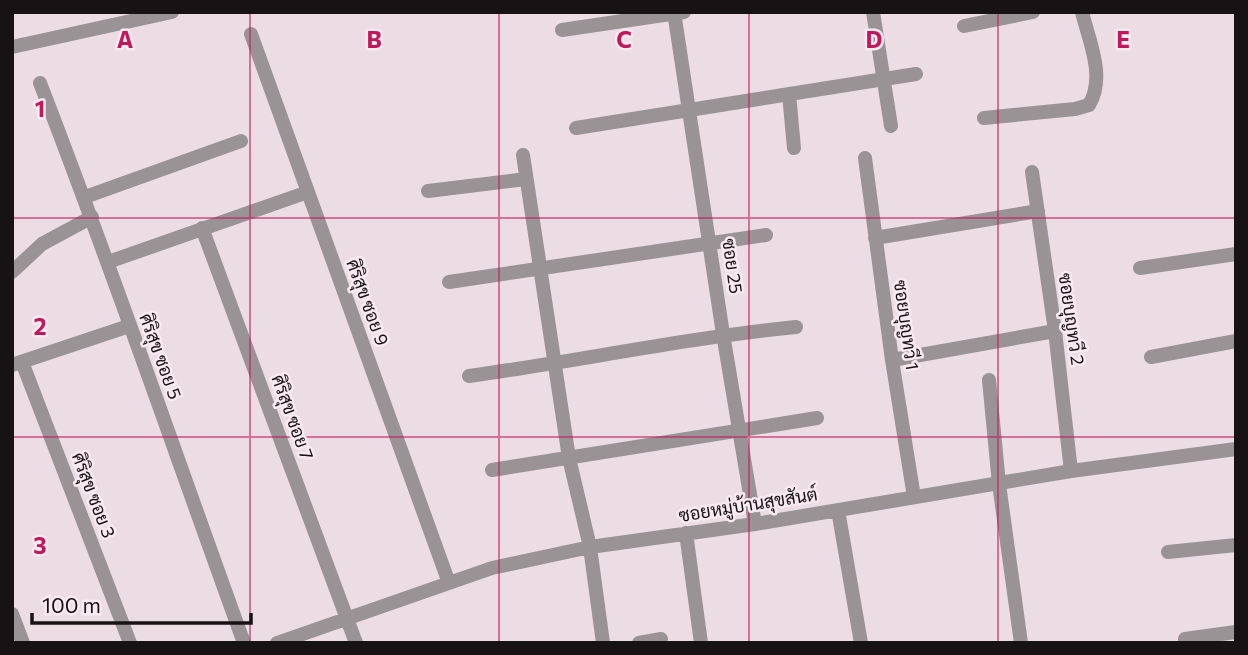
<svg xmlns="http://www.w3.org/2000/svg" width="1248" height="655" viewBox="0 0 1248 655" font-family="Commissioner,Sarabun,sans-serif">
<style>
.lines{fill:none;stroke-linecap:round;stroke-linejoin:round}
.minor{stroke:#999396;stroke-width:14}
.grid{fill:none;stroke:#c2185b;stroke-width:2;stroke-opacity:0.55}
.labels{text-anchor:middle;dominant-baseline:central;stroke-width:5;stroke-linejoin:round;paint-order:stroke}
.street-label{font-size:18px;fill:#171214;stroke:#f9e9f1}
.grid-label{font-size:23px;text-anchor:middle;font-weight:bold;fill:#c2185b;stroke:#f9e9f1;stroke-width:5;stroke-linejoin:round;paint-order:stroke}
</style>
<rect width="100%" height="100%" fill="#ecdce4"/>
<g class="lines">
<path class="minor" d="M 674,12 L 723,334 L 755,524
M 873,12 L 891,126
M 964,26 L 1033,12
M 562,30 L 684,12
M 251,34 L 449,583
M 12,47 L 172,12
M 40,83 C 112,268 176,456 244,643
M 789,94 L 794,148
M 984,118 L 1075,109 L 1089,105 C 1106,77 1089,41 1082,12
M 576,128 L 916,74
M 523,155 L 569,458 L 590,547 L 603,643
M 865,158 L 892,360 L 914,497
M 1032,172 L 1055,331 L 1071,471
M 428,191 L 526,179
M 85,197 L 241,141
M 202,228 L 356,643
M 875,238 L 1038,211
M 108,262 L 308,192
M 1140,268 L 1236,254
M 12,272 L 42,244 L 92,217
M 449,282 L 766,235
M 1151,357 L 1236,341
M 892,360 L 1055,331
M 22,362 L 130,643
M 12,365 L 129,326
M 469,376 C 578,361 686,338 796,327
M 989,380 L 999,484 L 1021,643
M 492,470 L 817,418
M 838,510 L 861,643
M 686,533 L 701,643
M 1168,552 L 1236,545
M 12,614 L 23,643
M 1185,639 L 1236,632
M 277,643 L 492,568 L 590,547 L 755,524 L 1071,471 L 1236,449
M 639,643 L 661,639"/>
</g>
<path class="grid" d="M 250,12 L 250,643M 499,12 L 499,643M 749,12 L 749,643M 998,12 L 998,643M 12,218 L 1236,218M 12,437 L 1236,437"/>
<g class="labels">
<g class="street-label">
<text transform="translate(733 266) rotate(82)">ซอย 25</text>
<text transform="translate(368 302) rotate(70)">ศิริสุข ซอย 9</text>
<text transform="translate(1072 319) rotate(82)">ซอยบุญทวี 2</text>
<text transform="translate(907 325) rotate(82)">ซอยบุญทวี 1</text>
<text transform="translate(161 356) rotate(70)">ศิริสุข ซอย 5</text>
<text transform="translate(293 417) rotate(70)">ศิริสุข ซอย 7</text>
<text transform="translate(94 495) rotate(69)">ศิริสุข ซอย 3</text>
<text transform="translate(748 504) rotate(-9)">ซอยหมู่บ้านสุขสันต์</text>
</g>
</g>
<g class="grid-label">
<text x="125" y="48">A</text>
<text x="374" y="48">B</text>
<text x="624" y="48">C</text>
<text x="874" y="48">D</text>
<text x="1123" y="48">E</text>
<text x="40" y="117">1</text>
<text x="40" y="335">2</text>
<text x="40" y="554">3</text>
</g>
<rect width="1248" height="655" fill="none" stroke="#171214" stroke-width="28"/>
<path d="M32 613v10h219v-10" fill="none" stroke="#171214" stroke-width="3.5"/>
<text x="42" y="613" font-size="21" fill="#171214" stroke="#f9e9f1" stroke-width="5" paint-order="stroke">100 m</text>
</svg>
